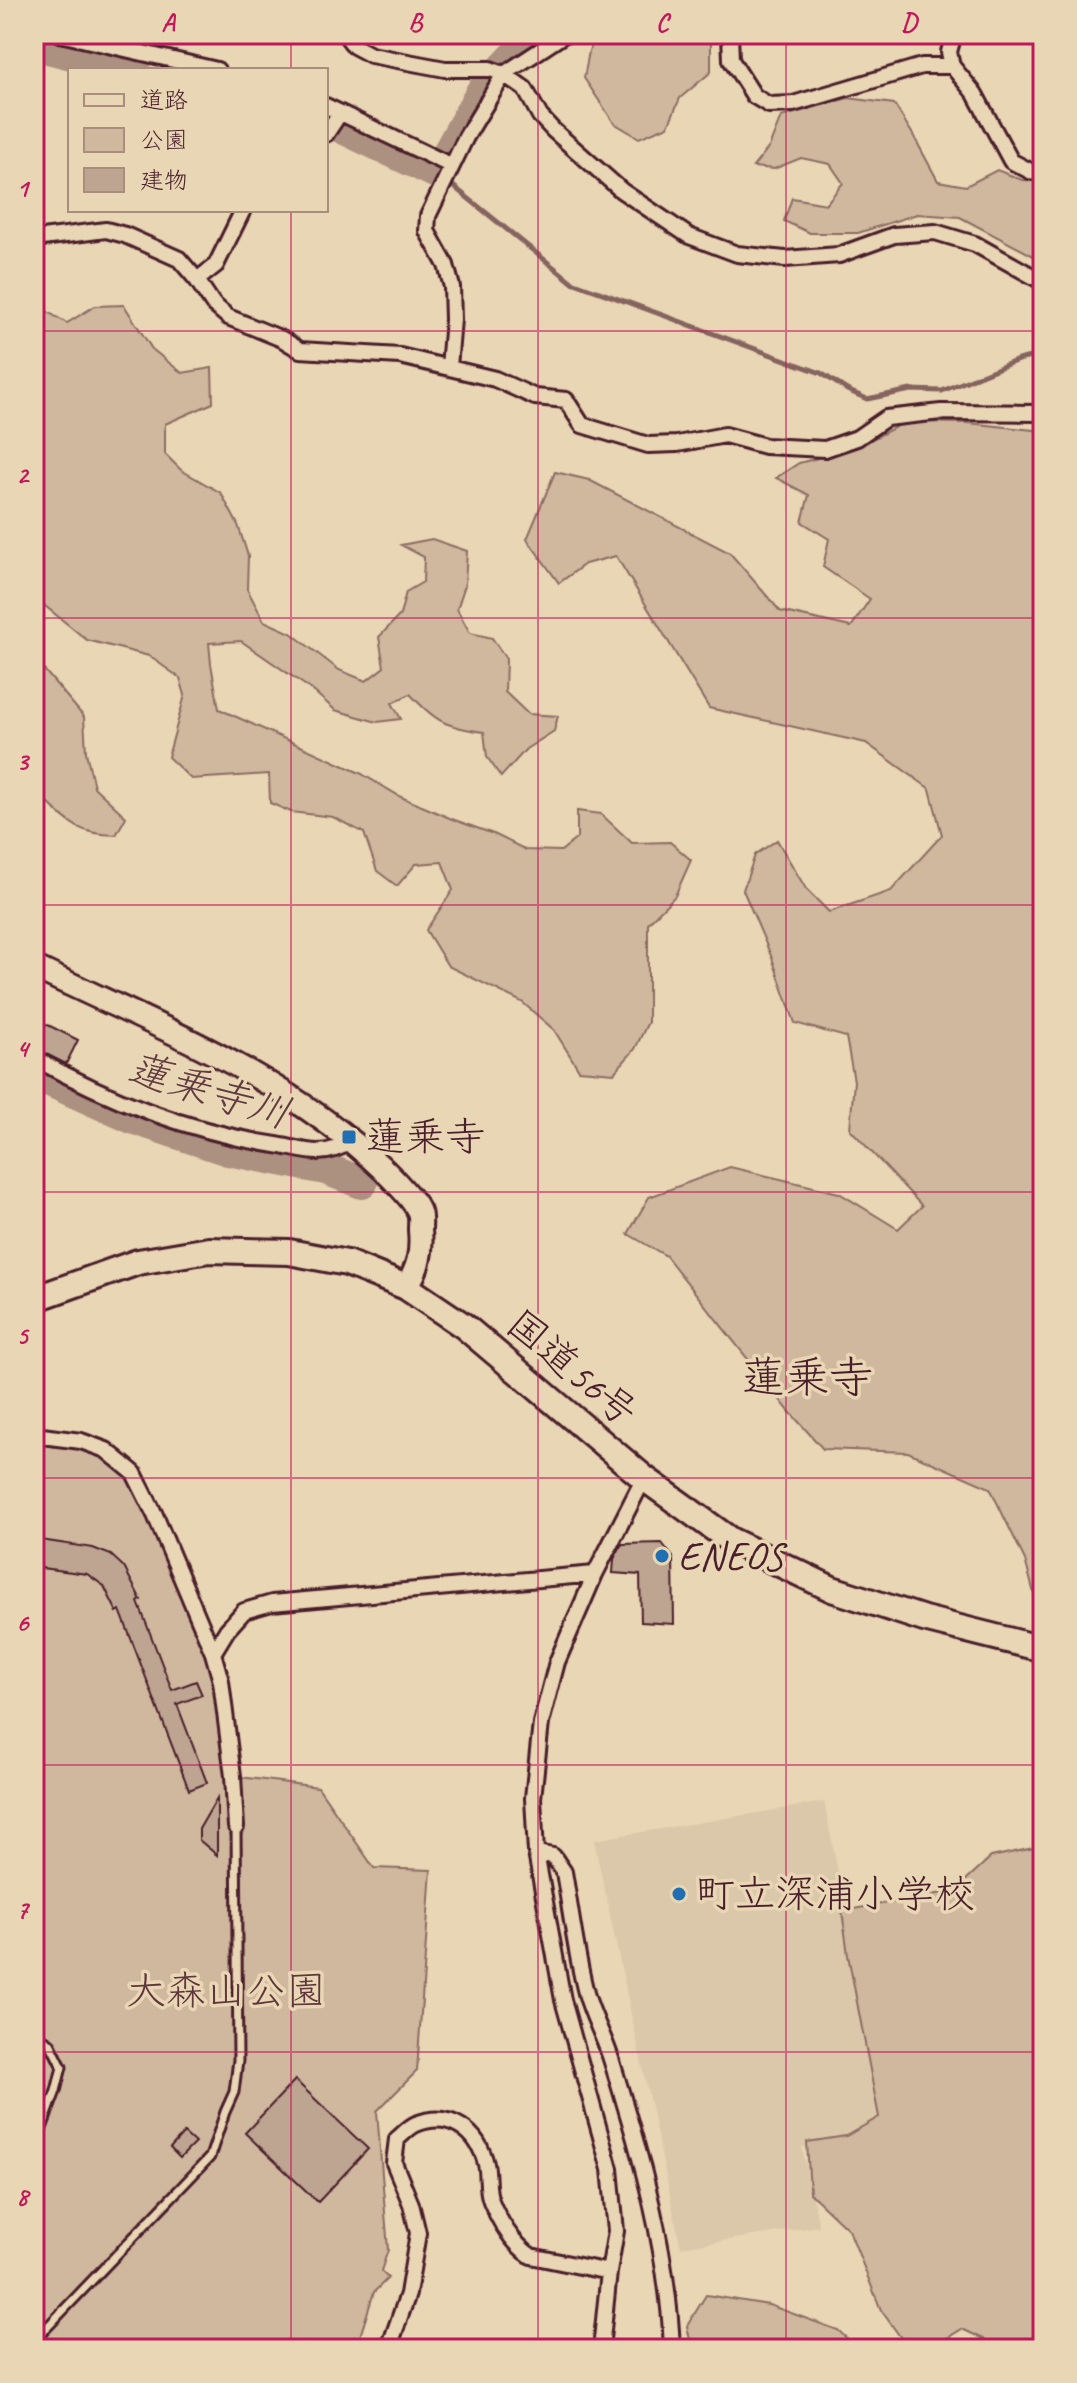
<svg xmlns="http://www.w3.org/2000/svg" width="1077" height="2383" viewBox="0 0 1077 2383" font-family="Caveat,'Klee One',sans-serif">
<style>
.built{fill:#dbc7aa}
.green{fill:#cfb89e;stroke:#8c6c64;stroke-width:2}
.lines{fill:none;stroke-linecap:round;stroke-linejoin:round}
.stream{stroke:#85635e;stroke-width:5}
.river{stroke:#ac9080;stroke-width:32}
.building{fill:#bea591;stroke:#4a1f2b;stroke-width:2}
.service-casing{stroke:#4a1f2b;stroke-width:13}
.minor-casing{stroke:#4a1f2b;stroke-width:20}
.primary-casing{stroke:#4a1f2b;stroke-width:28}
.trunk-casing{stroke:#4a1f2b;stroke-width:30}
.service{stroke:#e8d6b4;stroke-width:7}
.minor{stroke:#e8d6b4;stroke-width:14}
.primary{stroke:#e8d6b4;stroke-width:22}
.trunk{stroke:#e8d6b4;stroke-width:24}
.grid{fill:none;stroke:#c2185b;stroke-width:2;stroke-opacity:0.55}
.poi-dot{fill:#1f6fb2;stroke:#e8d6b4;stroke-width:3}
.labels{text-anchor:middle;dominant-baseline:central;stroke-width:7;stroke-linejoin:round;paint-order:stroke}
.poi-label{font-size:40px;fill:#4a1f2b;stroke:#e8d6b4;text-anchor:start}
.street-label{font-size:40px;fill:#4a1f2b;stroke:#e8d6b4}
.park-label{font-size:40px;fill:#5e363c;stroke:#e8d6b4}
.water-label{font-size:42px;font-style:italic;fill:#623b40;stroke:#e8d6b4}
.quarter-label{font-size:44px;fill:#4a1f2b;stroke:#e8d6b4}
.neatline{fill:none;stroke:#c2185b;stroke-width:3}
.grid-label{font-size:26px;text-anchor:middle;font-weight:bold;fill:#c2185b}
</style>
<rect width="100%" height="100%" fill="#e8d6b4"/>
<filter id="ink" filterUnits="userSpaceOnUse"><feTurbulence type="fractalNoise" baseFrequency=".0125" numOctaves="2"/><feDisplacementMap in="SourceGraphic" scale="16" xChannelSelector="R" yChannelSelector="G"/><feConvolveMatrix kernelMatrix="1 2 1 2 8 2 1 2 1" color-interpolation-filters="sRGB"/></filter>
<g filter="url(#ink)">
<path class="built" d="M 824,1802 L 889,2129 L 802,2147 L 819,2226 L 681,2247 L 594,1840 Z"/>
<path class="green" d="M 595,34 L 716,34 L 711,43 L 711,72 L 680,98 L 668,126 L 639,138 L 614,123 L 584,78 L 589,51 Z
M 848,98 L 894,104 L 912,133 L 938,181 L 966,186 L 997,170 L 1022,180 L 1043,181 L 1043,261 L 960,217 L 917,214 L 858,233 L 810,233 L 784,221 L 792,198 L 826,204 L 843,183 L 830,164 L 801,158 L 774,169 L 753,167 L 769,147 L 781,117 Z
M 34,304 L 67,323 L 95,306 L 124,305 L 152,349 L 182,373 L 212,368 L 213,403 L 165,424 L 165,454 L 181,470 L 221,493 L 238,525 L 248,556 L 247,589 L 264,621 L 291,633 L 339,670 L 366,681 L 384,667 L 379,637 L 400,615 L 406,592 L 423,582 L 424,557 L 401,545 L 432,539 L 467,551 L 465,585 L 457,609 L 470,633 L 492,638 L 506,659 L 505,692 L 528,714 L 558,716 L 554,731 L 526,749 L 501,777 L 487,757 L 484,732 C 446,727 436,722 410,694 L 392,703 L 401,719 L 377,722 L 335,710 L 312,690 L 241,641 L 209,643 L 211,664 L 219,709 L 360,773 L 401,797 L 452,819 L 496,835 L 526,850 L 561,851 L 577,838 L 577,811 L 601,814 L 632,843 L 670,842 L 691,860 L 675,896 L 648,923 L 648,1022 L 635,1049 L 614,1073 L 579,1070 L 554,1030 L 522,1002 L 448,966 L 426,930 L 453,890 L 442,862 L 416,864 L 397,886 L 377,871 L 364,833 L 333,817 L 291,812 L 270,803 L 269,774 L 191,779 L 168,757 L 185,695 L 180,678 L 149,656 L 87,640 L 34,597 Z
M 905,422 L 968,423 L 1043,431 L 1043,1612 L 1039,1612 L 1025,1560 L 990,1488 L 908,1452 L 823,1449 L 789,1411 L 666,1256 L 628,1234 L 649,1197 L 730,1167 L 839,1193 L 898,1229 L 922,1206 L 850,1129 L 854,1081 L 846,1037 L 795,1023 L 772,958 L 743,890 L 755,855 L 777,840 L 806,889 L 829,912 L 891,891 L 942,835 L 930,789 L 866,743 L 709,708 L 616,556 L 585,564 L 559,583 L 527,539 L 555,472 L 589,480 L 730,553 L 780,611 L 851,627 L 870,599 L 823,567 L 829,539 L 802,522 L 809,495 L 776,478 L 799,463 L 855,448 Z
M 34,658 L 84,717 L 86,752 L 94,787 L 126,817 L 116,835 C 80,834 71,825 46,801 L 34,803 Z
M 34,1435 L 81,1441 L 134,1473 L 213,1653 L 233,1776 L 318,1787 L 374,1868 L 431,1870 L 417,2071 L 377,2111 L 388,2250 L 381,2271 L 388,2278 L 374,2292 L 356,2349 L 34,2349 Z
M 1043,1846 L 1043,2349 L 1005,2349 L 962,2329 L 929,2349 L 909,2349 L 881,2310 L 849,2230 L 810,2193 L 807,2142 L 846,2136 L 879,2117 L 848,1955 L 842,1911 L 954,1891 L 991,1857 Z
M 706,2295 L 769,2305 L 838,2330 L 858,2349 L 692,2349 L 687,2326 Z"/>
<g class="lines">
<path class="stream" d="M 437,173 L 572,282 L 821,373 L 847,390 L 867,399 L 911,390 L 942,391 L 1018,360 L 1043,354"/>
<path class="river" d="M 40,46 L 135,70
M 326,120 L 437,173 L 482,91 L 514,57 L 550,34
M 34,1074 L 132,1118 L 228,1150 L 326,1169 L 362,1183"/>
</g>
<path class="building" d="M 34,1018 L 78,1040 L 66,1064 L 34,1048 Z
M 34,1539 L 93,1548 L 111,1555 L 124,1567 L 141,1600 L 138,1602 L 172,1690 L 196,1681 L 202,1695 L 177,1704 L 207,1783 L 189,1790 L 120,1610 L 117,1612 L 104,1586 L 87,1574 L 34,1567 Z
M 662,1543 L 673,1557 L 674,1624 L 641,1622 L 640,1575 L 613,1573 L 614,1559 L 622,1544 Z
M 217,1798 L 217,1855 L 199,1840 L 199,1829 Z
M 295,2080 L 368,2149 L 318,2202 L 245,2133 Z
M 184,2133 L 195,2143 L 180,2158 L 170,2148 Z"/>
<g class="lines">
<defs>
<path id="service" d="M 34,2033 L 50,2043 L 62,2067 L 56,2091 L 34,2150
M 34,2341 L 210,2157 L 225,2112 L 234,2092 L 238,2060 L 236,1827"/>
<path id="minor" d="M 60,34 L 217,70
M 345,34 L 354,46 L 371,55 L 445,69 L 490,69 L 504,74 L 525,89 L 540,116 L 553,130 L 622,191 L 689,236 L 737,254 L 785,259 L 839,255 L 894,235 L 935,232 L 975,244 L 1043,282
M 730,34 L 731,60 L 754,96 L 769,105 L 793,104 L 922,66 L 952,66
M 954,34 L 949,52 L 952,66 L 975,94 L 1011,161 L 1032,172 L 1043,169
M 326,106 L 452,166
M 326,134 L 340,113
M 34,239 L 106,230 L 125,235 L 179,259 L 197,280 L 213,304 L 228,317 L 282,339 L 300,350 L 400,356 L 495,379 L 535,397 L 566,400 L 582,425 L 648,445 L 677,444 L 725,435 L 765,446 L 825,449 L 857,438 L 886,418 L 941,412 L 1043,413
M 197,280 L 216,265 L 243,210
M 449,367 L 453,319 L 452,287 L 446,265 L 427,231 L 428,216 L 466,137 L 504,74 L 565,34
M 34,1058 C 109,1100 191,1132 276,1145 C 290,1147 304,1152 318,1152 C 331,1152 342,1147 353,1141
M 34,1435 L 81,1441 L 106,1450 L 134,1473 L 155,1515 L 213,1653 L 221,1681 L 233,1776 L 236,1827
M 213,1653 L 227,1630 L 244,1611 L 272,1603 L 595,1574
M 536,1853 L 553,1856 L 564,1872 C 571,1912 576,1954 586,1993 C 592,2016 605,2038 612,2062 C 641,2155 668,2251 672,2349
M 386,2349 L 391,2342 L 408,2294 L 418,2233 L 411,2204 L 394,2163 L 397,2139 C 403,2134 409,2127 416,2124 C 450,2110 478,2131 486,2164 C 489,2176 486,2189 491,2201 C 499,2221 513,2244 531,2256 L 609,2272
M 601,2349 L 609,2272 L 616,2231 L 610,2169 L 563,2000 L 536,1853 L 533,1798 L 541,1723 L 557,1662 L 595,1574 L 644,1478"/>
<path id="primary" d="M 34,967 C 156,1026 285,1075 384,1170 C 393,1179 415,1201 419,1212 C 421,1217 420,1225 420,1230 C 422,1252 419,1268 406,1287"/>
<path id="trunk" d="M 34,1299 L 138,1262 L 209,1250 L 289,1252 L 347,1263 L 406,1287 L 464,1326 L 644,1478 L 730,1540 L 832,1589 L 924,1619 L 1043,1649"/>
</defs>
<use href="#service" class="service-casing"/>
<use href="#minor" class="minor-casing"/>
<use href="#primary" class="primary-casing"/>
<use href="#trunk" class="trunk-casing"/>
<use href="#service" class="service"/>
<use href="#minor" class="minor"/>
<use href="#primary" class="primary"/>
<use href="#trunk" class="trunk"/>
</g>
</g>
<path class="grid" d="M 291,34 L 291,70M 538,34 L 538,2349M 786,34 L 786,2349M 291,210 L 291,2349M 34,331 L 1043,331M 34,618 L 1043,618M 34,905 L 1043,905M 34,1192 L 1043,1192M 34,1478 L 1043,1478M 34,1765 L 1043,1765M 34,2052 L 1043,2052"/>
<g class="poi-dot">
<rect x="341" y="1129" width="16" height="16" rx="4"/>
<circle cx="662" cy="1556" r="8"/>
<circle cx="679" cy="1894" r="8"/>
</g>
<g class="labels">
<g class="poi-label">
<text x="365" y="1137">蓮乗寺</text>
<text x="678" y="1556">ENEOS</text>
<text x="695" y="1894">町立深浦小学校</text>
</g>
<g class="street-label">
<text transform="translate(572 1368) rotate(40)">国道56号</text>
</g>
<g class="park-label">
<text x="226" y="1991">大森山公園</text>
</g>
<g class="water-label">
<text transform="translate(209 1091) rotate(17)">蓮乗寺川</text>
</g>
<g class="quarter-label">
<text x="807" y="1377">蓮乗寺</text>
</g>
</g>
<rect width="1077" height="2383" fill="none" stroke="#e8d6b4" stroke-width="88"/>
<rect x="68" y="68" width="260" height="144" fill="#e8d6b4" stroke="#a98d7d" stroke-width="2"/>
<rect x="84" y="94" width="40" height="12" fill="#e8d6b4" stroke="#a98d7d" stroke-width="2"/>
<text x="140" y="108" font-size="24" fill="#4a1f2b">道路</text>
<rect x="84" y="128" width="40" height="24" fill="#cfb89e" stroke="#a98d7d" stroke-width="2"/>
<text x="140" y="148" font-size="24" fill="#4a1f2b">公園</text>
<rect x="84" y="168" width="40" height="24" fill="#bea591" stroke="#a98d7d" stroke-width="2"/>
<text x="140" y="188" font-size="24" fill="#4a1f2b">建物</text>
<rect x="44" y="44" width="989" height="2295" class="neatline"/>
<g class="grid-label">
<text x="168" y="31">A</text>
<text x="415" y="31">B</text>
<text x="662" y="31">C</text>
<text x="909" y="31">D</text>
<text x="22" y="197">1</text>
<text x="22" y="483">2</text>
<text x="22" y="770">3</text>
<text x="22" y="1057">4</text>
<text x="22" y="1344">5</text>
<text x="22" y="1631">6</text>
<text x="22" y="1918">7</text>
<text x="22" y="2205">8</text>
</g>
</svg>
